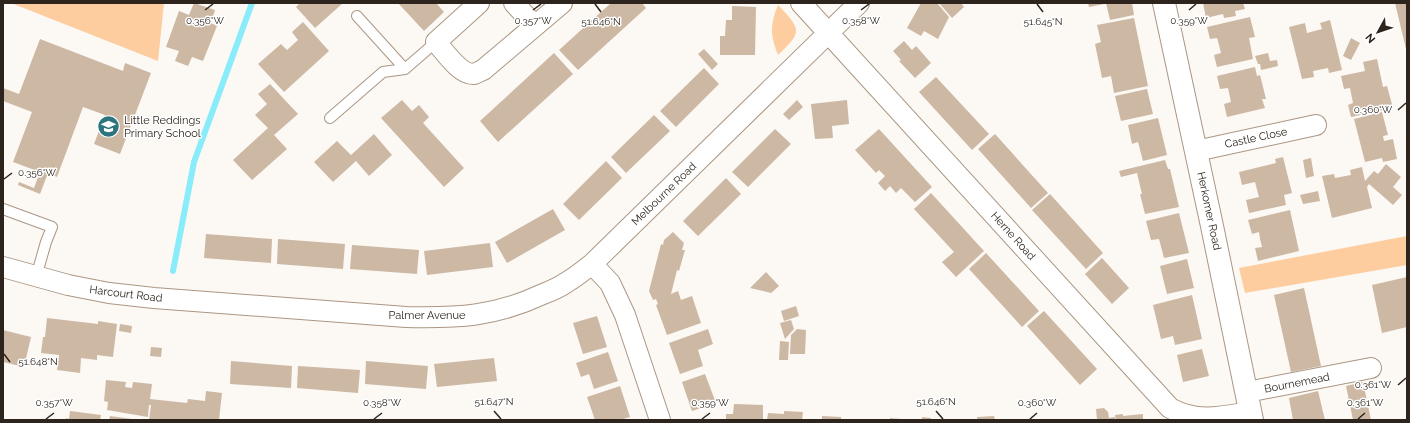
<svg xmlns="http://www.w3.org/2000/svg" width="1410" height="423" viewBox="0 0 1410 423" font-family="Raleway,sans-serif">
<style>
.green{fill:#fdcd9f}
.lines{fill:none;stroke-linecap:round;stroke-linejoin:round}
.stream{stroke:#89ecfa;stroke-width:6}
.building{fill:#cdb8a4}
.lane-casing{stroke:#ab9683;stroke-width:12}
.street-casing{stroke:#ab9683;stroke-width:22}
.secondary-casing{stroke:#ab9683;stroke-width:24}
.lane{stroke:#fff;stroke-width:10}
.street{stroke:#fff;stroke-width:20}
.secondary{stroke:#fff;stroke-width:22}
.ticks{fill:none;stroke:#2d241d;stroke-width:1.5}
.labels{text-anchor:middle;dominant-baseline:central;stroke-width:3;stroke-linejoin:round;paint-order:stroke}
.poi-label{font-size:11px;fill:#2d241d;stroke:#fff;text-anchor:start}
.street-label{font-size:11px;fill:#2d241d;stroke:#fff}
.ticks-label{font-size:10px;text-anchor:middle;fill:#2d241d;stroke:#fff;stroke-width:3;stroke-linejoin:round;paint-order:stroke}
</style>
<rect width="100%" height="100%" fill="#fcf8f4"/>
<path class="green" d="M 11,3 L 164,3 L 158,61 Z
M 778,5 C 801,29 803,32 778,55 C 770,35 770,25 778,5 Z
M 1407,236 L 1407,265 L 1245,293 L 1239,268 Z"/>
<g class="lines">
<path class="stream" d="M 173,271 L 194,162 L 252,3"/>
</g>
<path class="building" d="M 194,3 L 215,10 L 211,23 L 217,26 L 203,61 L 192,57 L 188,66 L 175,61 L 179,51 L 166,47 L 179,11 L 189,15 Z
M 300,3 L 343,3 L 315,28 L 296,7 Z
M 398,3 L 436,3 L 444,12 L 424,31 Z
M 611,3 L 642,3 L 646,8 L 578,70 L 559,50 Z
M 921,3 L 937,3 L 949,17 L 938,39 L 924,31 L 921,36 L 907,28 Z
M 939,3 L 961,3 L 964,7 L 952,18 Z
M 1088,3 L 1104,3 L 1104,4 L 1089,7 Z
M 1106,3 L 1132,3 L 1134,15 L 1110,20 Z
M 1203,3 L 1243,3 L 1245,9 L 1235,11 L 1236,16 L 1224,18 L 1223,14 L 1206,18 Z
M 1395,3 L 1407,3 L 1407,49 L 1406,49 Z
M 732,6 L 756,7 L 755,55 L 720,55 L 720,36 L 725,36 L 726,20 L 732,20 Z
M 1250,17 L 1255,37 L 1249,38 L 1253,59 L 1217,67 L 1214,55 L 1221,53 L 1219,45 L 1217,38 L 1210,39 L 1207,27 Z
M 1134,18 L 1148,86 L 1114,93 L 1111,76 L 1102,78 L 1095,44 L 1101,42 L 1097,25 Z
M 1330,20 L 1342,70 L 1329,73 L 1328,68 L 1313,71 L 1314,77 L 1302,79 L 1289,27 L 1305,23 L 1307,33 L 1322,29 L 1320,23 Z
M 303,22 L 329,51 L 284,92 L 258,64 L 281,44 L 287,50 L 298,40 L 292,32 Z
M 1351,38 L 1360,43 L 1351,60 L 1343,56 Z
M 40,39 L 123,71 L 125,63 L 151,73 L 120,154 L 94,144 L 105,115 L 83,107 L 57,177 L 48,173 L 40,194 L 18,185 L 19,182 L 34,188 L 40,172 L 13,162 L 32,112 L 3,101 L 3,88 L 19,94 Z
M 904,41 L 912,50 L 916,46 L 931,63 L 915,78 L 899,61 L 901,60 L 893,51 Z
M 704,49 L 718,64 L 712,70 L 698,54 Z
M 554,53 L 573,74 L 498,142 L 480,121 Z
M 1268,53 L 1270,61 L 1277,60 L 1278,66 L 1261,70 L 1260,64 L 1258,64 L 1255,56 Z
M 1377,59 L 1383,87 L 1387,86 L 1393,108 L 1351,117 L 1348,105 L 1353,103 L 1350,88 L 1344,89 L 1341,76 L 1365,71 L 1363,62 Z
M 1255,67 L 1257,76 L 1260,75 L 1266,99 L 1262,99 L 1265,108 L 1227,117 L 1224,104 L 1231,102 L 1228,88 L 1220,89 L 1217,76 Z
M 704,68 L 719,84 L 676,127 L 660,111 Z
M 936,77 L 989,134 L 972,150 L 919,92 Z
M 270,84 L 298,114 L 274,135 L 287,149 L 252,180 L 233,160 L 268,128 L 255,115 L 267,104 L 258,94 Z
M 1147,89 L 1153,114 L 1121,121 L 1115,96 Z
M 402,100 L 412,111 L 419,105 L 429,117 L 423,123 L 464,168 L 444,187 L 381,118 Z
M 797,100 L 803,107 L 789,120 L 783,114 Z
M 847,100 L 849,124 L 832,126 L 833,138 L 815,139 L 811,104 Z
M 1382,112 L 1388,135 L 1383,136 L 1384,141 L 1393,139 L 1397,159 L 1383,162 L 1382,158 L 1365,162 L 1354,119 Z
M 654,115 L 670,131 L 626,173 L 611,157 Z
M 1158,118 L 1167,155 L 1143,161 L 1138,142 L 1132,144 L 1128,125 Z
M 775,129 L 791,144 L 748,187 L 732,172 Z
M 879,129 L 932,187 L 915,202 L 901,188 L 896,193 L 890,186 L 885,191 L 878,183 L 885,176 L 879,170 L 876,173 L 855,150 Z
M 374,134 L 392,155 L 369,176 L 356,161 L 333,182 L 314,162 L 337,141 L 351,155 Z
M 995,134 L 1048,193 L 1031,208 L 978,149 Z
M 1283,157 L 1292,193 L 1284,195 L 1286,205 L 1249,213 L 1246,200 L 1259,197 L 1255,182 L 1242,185 L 1239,172 L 1276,163 L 1275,159 Z
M 1311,158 L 1314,176 L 1306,178 L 1303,160 Z
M 1165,160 L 1168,169 L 1170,169 L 1179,207 L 1145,214 L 1140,194 L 1142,194 L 1137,173 L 1121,177 L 1119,171 Z
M 606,161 L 622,178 L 579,220 L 563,204 Z
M 1386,164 L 1401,177 L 1393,187 L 1402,195 L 1393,205 L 1369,184 L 1367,187 L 1372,208 L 1332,218 L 1322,176 L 1334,174 L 1335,178 L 1351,175 L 1350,170 L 1362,167 L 1365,181 L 1374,171 L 1378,174 Z
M 726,178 L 741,194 L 698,236 L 683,221 Z
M 1318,191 L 1320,201 L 1303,204 L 1300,195 Z
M 931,193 L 984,251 L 956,277 L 942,262 L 954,252 L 914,209 Z
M 1050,194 L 1103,253 L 1086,269 L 1032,210 Z
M 553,209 L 565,230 L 507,263 L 495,242 Z
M 1290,210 L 1299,251 L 1258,261 L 1255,248 L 1262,247 L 1260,239 L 1259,232 L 1252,234 L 1248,220 Z
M 1179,213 L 1189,253 L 1164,258 L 1159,239 L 1151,240 L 1146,221 Z
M 673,232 L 684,243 L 682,250 L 685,250 L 679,271 L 677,270 L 671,294 L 678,291 L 681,300 L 692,296 L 701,323 L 667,335 L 656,305 L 658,304 L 656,299 L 653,300 L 649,291 L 661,244 L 663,245 L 664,240 Z
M 206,234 L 272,239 L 271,263 L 204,258 Z
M 278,239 L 345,244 L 343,269 L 277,264 Z
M 490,243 L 493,267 L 427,275 L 424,251 Z
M 352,245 L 419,250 L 417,274 L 350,269 Z
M 986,253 L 1039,311 L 1022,327 L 969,269 Z
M 1102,258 L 1129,288 L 1112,304 L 1085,274 Z
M 1187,259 L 1194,288 L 1167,294 L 1160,266 Z
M 766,272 L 779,286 L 771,293 L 750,288 Z
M 1407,277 L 1407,327 L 1382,333 L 1372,285 Z
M 1304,288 L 1321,366 L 1291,372 L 1274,295 Z
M 1192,295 L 1202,339 L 1175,345 L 1173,336 L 1161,339 L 1153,305 Z
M 796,306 L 799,316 L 784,321 L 781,311 Z
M 1044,311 L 1097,369 L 1080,385 L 1027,326 Z
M 597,316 L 607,347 L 583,354 L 573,323 Z
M 47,318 L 98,324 L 98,321 L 117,324 L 113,357 L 97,355 L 97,360 L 81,358 L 80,373 L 57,370 L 59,355 L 41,353 L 43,337 L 45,337 Z
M 791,320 L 794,329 L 785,339 L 780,323 Z
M 120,324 L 132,326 L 131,333 L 119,331 Z
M 708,329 L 713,344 L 698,350 L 703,366 L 680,374 L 669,343 Z
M 797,329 L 806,330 L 805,354 L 790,354 L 791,335 Z
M 3,330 L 31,337 L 24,367 L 3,362 Z
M 780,341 L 789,342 L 788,360 L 779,360 Z
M 151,347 L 162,348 L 161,357 L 150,356 Z
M 1202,349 L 1209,376 L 1183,382 L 1177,355 Z
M 608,352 L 618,381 L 594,389 L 589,374 L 581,377 L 576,363 Z
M 494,358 L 497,381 L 437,387 L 434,364 Z
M 231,361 L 292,366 L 291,388 L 230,384 Z
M 366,361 L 428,366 L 426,389 L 365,384 Z
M 298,366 L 360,370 L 358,393 L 297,388 Z
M 705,374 L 716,403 L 692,411 L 682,382 Z
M 106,380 L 126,382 L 125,387 L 132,388 L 133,382 L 152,384 L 150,399 L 187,403 L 188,399 L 205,401 L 206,391 L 222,393 L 219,420 L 149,420 L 151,405 L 149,405 L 148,417 L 107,410 L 108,402 L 104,401 Z
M 1363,382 L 1371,420 L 1353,420 L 1346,386 Z
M 620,386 L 630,417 L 620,420 L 595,420 L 587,397 Z
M 1318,391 L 1325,420 L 1293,420 L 1289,398 Z
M 734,404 L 763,405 L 763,420 L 726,420 L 726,414 L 733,414 Z
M 1104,408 L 1108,412 L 1109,418 L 1115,417 L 1115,420 L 1097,420 L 1096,409 Z
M 70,411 L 101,415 L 100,420 L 66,420 L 66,418 L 69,419 Z
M 784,411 L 803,412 L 802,420 L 767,420 L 768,413 L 784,414 Z
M 1123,414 L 1123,416 L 1143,414 L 1143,420 L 1116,420 L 1115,415 Z
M 110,416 L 132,419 L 131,420 L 109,420 Z
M 822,416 L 841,417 L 841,420 L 822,420 Z
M 994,416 L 995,420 L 977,420 L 977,417 Z
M 922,417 L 931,418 L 931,420 L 922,420 Z
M 890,418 L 901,419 L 901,420 L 890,420 Z"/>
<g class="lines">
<defs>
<path id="lane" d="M 357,16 L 405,69
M 330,118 L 383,72 L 405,69 L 436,42
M 3,209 L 52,227 L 46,242 L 36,277"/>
<path id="street" d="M 479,3 L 436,42 C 445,52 460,75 474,74 C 477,73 480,71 483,70 L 562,3
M 514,3 L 535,26
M 801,3 L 1170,408 C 1197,423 1221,417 1250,412
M 1196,151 L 1316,125
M 3,267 L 68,285 L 109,293 L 154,298 L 406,317 C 458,318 494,317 543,294 C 551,291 560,287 567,282 C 576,277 584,270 592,264
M 1247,392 L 1371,368
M 660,420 L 625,315 L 610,283 L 592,264 L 859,3"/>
<path id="secondary" d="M 1164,3 L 1212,226 L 1252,420"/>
</defs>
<use href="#lane" class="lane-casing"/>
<use href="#street" class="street-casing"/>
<use href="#secondary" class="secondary-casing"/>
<use href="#lane" class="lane"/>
<use href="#street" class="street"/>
<use href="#secondary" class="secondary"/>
</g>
<path class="ticks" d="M 595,4 L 601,12M 1037,4 L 1043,12M 205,10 L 213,4M 533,10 L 541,4M 861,10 L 869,4M 1189,10 L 1196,4M 1398,110 L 1406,103M 4,179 L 12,173M 4,354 L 10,362M 1398,385 L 1406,378M 494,411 L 501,419M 936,411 L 943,419M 46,419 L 54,413M 374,419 L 382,413M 702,419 L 710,413M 1030,419 L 1037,413M 1358,419 L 1365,413"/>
<defs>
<symbol id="school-disc" viewBox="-11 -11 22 22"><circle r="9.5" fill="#2d757e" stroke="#fff"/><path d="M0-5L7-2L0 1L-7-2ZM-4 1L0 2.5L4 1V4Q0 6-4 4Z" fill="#fff"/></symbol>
</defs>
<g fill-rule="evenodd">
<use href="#school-disc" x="96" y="114" width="25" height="25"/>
</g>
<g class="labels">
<g class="poi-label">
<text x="124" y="120">Little Reddings<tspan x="124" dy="13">Primary School</tspan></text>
</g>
<g class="street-label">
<text transform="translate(1256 138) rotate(-12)">Castle Close</text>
<text transform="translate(664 194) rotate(-44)">Melbourne Road</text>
<text transform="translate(1209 211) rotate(78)">Herkomer Road</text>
<text transform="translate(1013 236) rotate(48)">Herne Road</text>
<text transform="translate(126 294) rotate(7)">Harcourt Road</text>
<text x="427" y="315">Palmer Avenue</text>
<text transform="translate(1297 383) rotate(-11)">Bournemead</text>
</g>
</g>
<g class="ticks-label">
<text x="533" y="24">0.357°W</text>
<text x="1189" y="24">0.359°W</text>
<text x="205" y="24">0.356°W</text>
<text x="861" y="24">0.358°W</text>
<text x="601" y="25">51.646°N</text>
<text x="1043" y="25">51.645°N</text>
<text x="1373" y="113">0.360°W</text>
<text x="37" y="176">0.356°W</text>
<text x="38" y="365">51.648°N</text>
<text x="1373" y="388">0.361°W</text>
<text x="494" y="405">51.647°N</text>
<text x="936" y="405">51.646°N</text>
<text x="54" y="406">0.357°W</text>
<text x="382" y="406">0.358°W</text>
<text x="710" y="406">0.359°W</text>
<text x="1037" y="406">0.360°W</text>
<text x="1365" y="406">0.361°W</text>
</g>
<rect width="1410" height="423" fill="none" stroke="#2d241d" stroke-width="8"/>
<g transform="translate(1378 32) rotate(230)" stroke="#ffffff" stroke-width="3" paint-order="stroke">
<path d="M0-3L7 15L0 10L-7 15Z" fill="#2d241d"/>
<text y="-6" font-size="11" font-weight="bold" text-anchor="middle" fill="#2d241d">N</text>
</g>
</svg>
